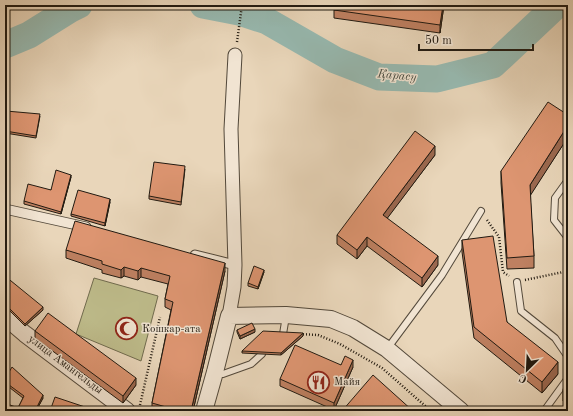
<svg xmlns="http://www.w3.org/2000/svg" width="573" height="416" viewBox="0 0 573 416" font-family="'Old Standard TT',serif">
<style>
.green{fill:#bebc8b;stroke:#706b4e}
.lines{fill:none;stroke-linecap:round;stroke-linejoin:round}
.river{stroke:#97b9b0;stroke-width:27}
.service-casing{stroke:#53493b;stroke-width:8}
.pedestrian-casing{stroke:#53493b;stroke-width:11}
.minor-casing{stroke:#53493b;stroke-width:15}
.tertiary-casing{stroke:#53493b;stroke-width:18}
.path{stroke:#211a11;stroke-width:2.5;stroke-dasharray:1 2;stroke-linecap:butt}
.service{stroke:#f1e4d2;stroke-width:6}
.pedestrian{stroke:#f1e4d2;stroke-width:9}
.minor{stroke:#f1e4d2;stroke-width:13}
.tertiary{stroke:#f1e4d2;stroke-width:16}
.wall{fill:#be8061;stroke:#211a11}
.shaded-wall{fill:#9b684f;stroke:#211a11}
.building{fill:#dd9571;stroke:#211a11}
.labels{text-anchor:middle;dominant-baseline:central;stroke-width:3;stroke-linejoin:round;paint-order:stroke}
.poi-label{font-size:11px;fill:#211a11;stroke:#f1e4d2;text-anchor:start}
.street-label{font-size:11px;fill:#211a11;stroke:#f1e4d2}
.water-label{font-size:12px;font-style:italic;fill:#444a41;stroke:#f1e4d2}
</style>
<rect width="100%" height="100%" fill="#e9d6ba"/>
<filter id="stains"><feTurbulence type="fractalNoise" baseFrequency=".005" numOctaves="4"/><feColorMatrix values="0 0 0 0 .2 0 0 0 0 .09 0 0 0 0 .02 0 0 0 .5 -.17"/></filter>
<radialGradient id="worn" r=".72"><stop offset=".6" stop-color="#630" stop-opacity="0"/><stop offset="1" stop-color="#630" stop-opacity=".3"/></radialGradient>
<path class="green" d="M 94,278 L 158,296 L 141,361 L 76,334 Z"/>
<g class="lines">
<path class="river" d="M 203,5 L 239,12 L 267,21 L 335,60 L 379,77 L 437,79 L 493,65 L 557,5
M 5,45 L 29,35 L 69,10 L 79,5"/>
<defs>
<path id="service" d="M 568,180 L 555,198 L 554,220 L 568,238
M 517,282 L 521,311 L 555,338 L 568,357
M 283,334 L 286,316
M 387,349 L 442,275 L 481,211
M 216,372 L 223,374 L 251,364 L 262,354
M 544,411 L 568,378"/>
<path id="pedestrian" d="M 5,209 L 86,227
M 195,255 L 235,265"/>
<path id="minor" d="M 229,316 L 234,287 L 235,265 L 231,129 L 235,55"/>
<path id="tertiary" d="M 5,317 L 25,334 L 127,411
M 204,411 L 215,372 L 229,316 L 286,315 L 331,319 L 353,328 L 387,349 L 461,411"/>
</defs>
<use href="#service" class="service-casing"/>
<use href="#pedestrian" class="pedestrian-casing"/>
<use href="#minor" class="minor-casing"/>
<use href="#tertiary" class="tertiary-casing"/>
<path class="path" d="M 237,42 L 242,5
M 487,220 L 499,237 L 503,272 L 509,276
M 525,280 L 568,271
M 300,334 L 318,335 L 340,344 L 382,368 L 431,411
M 140,405 L 160,317"/>
<use href="#service" class="service"/>
<use href="#pedestrian" class="pedestrian"/>
<use href="#minor" class="minor"/>
<use href="#tertiary" class="tertiary"/>
</g>
<path class="wall" d="M 444,5 L 440,33 L 334,18 L 334,10 Z
M 568,76 L 568,91 L 566,90 L 566,79 Z
M 5,114 L 40,116 L 36,138 L 5,133 Z
M 568,137 L 530,195 L 534,256 L 534,268 L 507,269 L 501,183 L 501,171 Z
M 435,155 L 387,218 L 438,265 L 422,287 L 367,246 L 357,259 L 337,244 L 337,235 Z
M 185,169 L 181,205 L 149,199 L 149,196 Z
M 71,177 L 61,214 L 24,204 L 24,201 L 51,190 Z
M 110,202 L 105,226 L 71,216 L 71,214 Z
M 462,240 L 507,322 L 558,374 L 542,393 L 474,338 L 462,252 Z
M 66,250 L 225,271 L 193,411 L 152,411 L 152,403 L 171,310 L 165,307 L 165,299 L 168,284 L 141,277 L 138,280 L 124,276 L 121,278 L 102,273 L 102,270 L 66,258 Z
M 264,272 L 258,289 L 248,286 L 248,283 Z
M 5,276 L 43,310 L 25,326 L 5,306 Z
M 237,330 L 255,332 L 240,339 L 237,332 Z
M 35,331 L 136,385 L 123,403 L 35,338 Z
M 303,336 L 281,355 L 242,353 L 242,351 Z
M 341,365 L 353,367 L 334,410 L 280,386 L 280,379 Z
M 5,379 L 43,398 L 36,411 L 5,411 L 18,408 L 23,398 L 5,384 Z
M 568,383 L 568,404 L 563,401 L 563,389 Z"/>
<path class="shaded-wall" d="M 443,5 L 444,5 L 440,33 L 440,25 Z
M 568,125 L 568,137 L 530,196 L 530,185 Z
M 435,146 L 435,155 L 383,224 L 383,215 Z
M 71,175 L 71,177 L 61,214 L 61,212 Z
M 110,199 L 110,202 L 105,226 L 105,223 Z
M 367,237 L 367,246 L 357,259 L 357,250 Z
M 438,256 L 438,265 L 422,287 L 422,278 Z
M 225,263 L 225,271 L 193,411 L 191,411 Z
M 124,267 L 124,276 L 121,278 L 121,270 Z
M 141,268 L 141,277 L 138,280 L 138,271 Z
M 264,270 L 264,272 L 258,289 L 258,287 Z
M 43,307 L 43,310 L 25,326 L 25,324 Z
M 255,329 L 255,332 L 240,339 L 240,336 Z
M 303,333 L 303,336 L 281,355 L 281,353 Z
M 353,360 L 353,367 L 334,410 L 334,403 Z
M 558,362 L 558,374 L 542,393 L 542,382 Z
M 136,378 L 136,385 L 123,403 L 123,396 Z
M 43,395 L 43,398 L 36,411 L 35,411 Z"/>
<path class="building" d="M 335,5 L 443,5 L 440,25 L 334,10 Z
M 548,102 L 568,115 L 568,125 L 530,185 L 534,256 L 507,258 L 501,171 Z
M 6,111 L 40,114 L 36,136 L 5,131 Z
M 415,131 L 435,146 L 383,215 L 438,256 L 422,278 L 367,237 L 357,250 L 337,235 Z
M 154,162 L 185,166 L 181,202 L 149,196 Z
M 56,170 L 71,175 L 61,212 L 24,201 L 28,184 L 51,190 Z
M 78,190 L 110,199 L 105,223 L 71,214 Z
M 75,221 L 225,263 L 191,411 L 180,411 L 152,403 L 173,302 L 165,299 L 170,276 L 141,268 L 138,271 L 124,267 L 121,270 L 102,264 L 102,261 L 66,250 Z
M 5,226 L 7,227 L 5,234 Z
M 493,236 L 507,322 L 558,362 L 542,382 L 474,327 L 462,240 Z
M 254,266 L 264,270 L 258,287 L 248,283 Z
M 5,276 L 43,307 L 25,324 L 5,304 Z
M 48,313 L 136,378 L 123,396 L 35,331 Z
M 252,323 L 255,329 L 240,336 L 237,330 Z
M 263,331 L 303,333 L 281,353 L 242,351 Z
M 295,345 L 341,365 L 345,356 L 353,360 L 334,403 L 280,379 Z
M 12,367 L 43,395 L 35,411 L 5,411 L 5,403 L 18,408 L 24,396 L 5,382 L 5,379 Z
M 373,375 L 413,411 L 342,411 Z
M 568,383 L 568,393 L 563,389 Z
M 55,397 L 85,407 L 83,411 L 50,411 Z"/>
<defs>
<symbol id="mosque-ring" viewBox="-11 -11 22 22"><circle r="9.5" fill="#f1e4d2" stroke="#8f2418" stroke-width="1.5"/><path d="M3.5-4.9A6 6 0 1 0 3.5 4.9A5 5 0 1 1 3.5-4.9Z" fill="#8f2418"/></symbol>
<symbol id="restaurant-ring" viewBox="-11 -11 22 22"><circle r="9.5" fill="#f1e4d2" stroke="#8f2418" stroke-width="1.5"/><path d="M-5-6h1v4h1v-4h1v4h1v-4h1v5L-1.5 .5V6h-2V.5L-5-1ZM5-6V6H3V1.5H1.5Q1.5-4 5-6Z" fill="#8f2418"/></symbol>
</defs>
<g fill-rule="evenodd">
<use href="#mosque-ring" x="114" y="316" width="25" height="25"/>
<use href="#restaurant-ring" x="306" y="370" width="25" height="25"/>
</g>
<g class="labels">
<g class="poi-label">
<text x="142" y="329">Кошкар-ата</text>
<text x="334" y="382">Майя</text>
</g>
<g class="street-label">
<text transform="translate(65 365) rotate(37)">улица Амангельды</text>
</g>
<g class="water-label">
<text transform="translate(397 76) rotate(5)">Қарасу</text>
</g>
</g>
<rect width="573" height="416" fill="none" stroke="#e9d6ba" stroke-width="20"/>
<rect x="6" y="6" width="561" height="404" fill="none" stroke="#211a11" stroke-width="2"/>
<rect x="10" y="10" width="553" height="396" fill="none" stroke="#211a11"/>
<g transform="translate(527 370) rotate(204)" stroke="#f1e4d2" stroke-width="3" paint-order="stroke">
<path d="M0-3L7 15L0 10L-7 15Z" fill="#211a11"/>
<text y="-6" font-size="11" font-weight="bold" text-anchor="middle" fill="#211a11">С</text>
</g>
<path d="M419 44v6h114v-6" fill="none" stroke="#211a11" stroke-width="2"/>
<text x="425" y="44" font-size="12" fill="#211a11" stroke="#f1e4d2" stroke-width="3" paint-order="stroke">50 m</text>
<rect width="100%" height="100%" filter="url(#stains)"/>
<rect width="100%" height="100%" fill="url(#worn)"/>
</svg>
